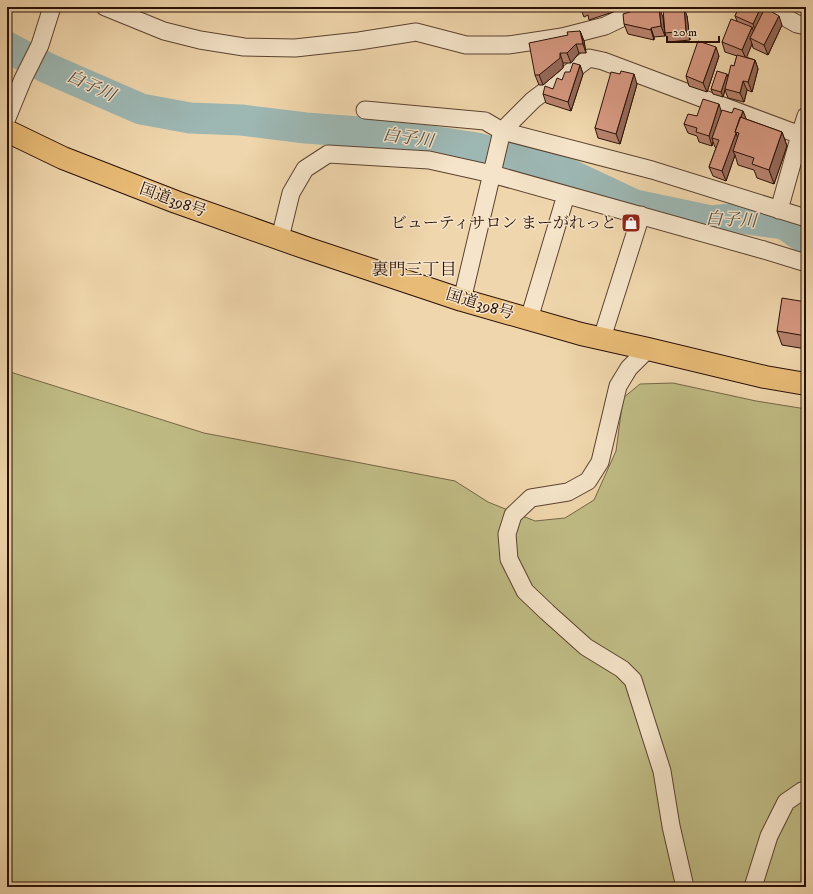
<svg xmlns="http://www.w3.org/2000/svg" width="813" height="894" viewBox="0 0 813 894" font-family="'IM FELL DW Pica','Noto Serif JP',serif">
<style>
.green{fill:#c0bc85;stroke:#746646}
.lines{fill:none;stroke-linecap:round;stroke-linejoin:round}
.river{stroke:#9db7b3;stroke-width:31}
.minor-casing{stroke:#5b4230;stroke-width:19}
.trunk-casing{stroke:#291006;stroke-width:24}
.minor{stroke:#f5e4c9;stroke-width:17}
.trunk{stroke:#e8bb76;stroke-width:22}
.wall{fill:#b8836f;stroke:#291006}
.shaded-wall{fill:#966a5a;stroke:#291006}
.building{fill:#d69881;stroke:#291006}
.labels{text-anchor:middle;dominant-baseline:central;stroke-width:3;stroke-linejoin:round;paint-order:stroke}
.street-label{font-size:16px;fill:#291006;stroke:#f5e4c9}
.poi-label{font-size:16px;fill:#291006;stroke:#f5e4c9;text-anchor:end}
.water-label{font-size:17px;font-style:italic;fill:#524a43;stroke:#f5e4c9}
.neighbourhood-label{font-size:17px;fill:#291006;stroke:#f5e4c9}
</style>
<rect width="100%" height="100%" fill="#f0d6ac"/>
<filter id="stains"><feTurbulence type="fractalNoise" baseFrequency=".005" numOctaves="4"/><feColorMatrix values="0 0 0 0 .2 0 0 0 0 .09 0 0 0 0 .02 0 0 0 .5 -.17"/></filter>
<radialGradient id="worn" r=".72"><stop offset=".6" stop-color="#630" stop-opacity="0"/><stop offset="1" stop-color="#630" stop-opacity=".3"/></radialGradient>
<path class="green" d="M 7,371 L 204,433 L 455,481 L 488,502 L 535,521 L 565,518 L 594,500 L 616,451 L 623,398 L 640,384 L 673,383 L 756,401 L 806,409 L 806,887 L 7,887 Z"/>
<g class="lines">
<path class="river" d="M 7,47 L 47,68 L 141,109 L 190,118 L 241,120 L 306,128 L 385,134 L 477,148 L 571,175 L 635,205 L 711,221 L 740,218 L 784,224 L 803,237 L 806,239"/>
<defs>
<path id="minor" d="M 105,7 L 164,31 L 200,40 L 244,47 L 295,48 L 359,41 L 416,32 L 466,45 L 508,45 L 562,37 L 605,26 L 634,12 L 675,7
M 767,7 L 797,24 L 806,26
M 365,110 L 485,121 L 502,131 L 652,170 L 806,218
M 7,118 L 23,79 L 40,45 L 52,7
M 779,210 L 800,135
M 280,238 L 291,193 L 305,169 L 328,154 L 429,160 L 492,174 L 764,250 L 806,263
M 462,300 L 502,131 L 533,100 L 589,58 L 603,61 L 800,135 L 806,116
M 529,319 L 566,195
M 602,338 L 641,215
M 648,349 L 629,368 L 618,386 L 600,462 L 588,481 L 568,492 L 531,498 L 513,515 L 507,534 L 509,559 L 525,591 L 547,612 L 586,647 L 622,669 L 633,680 L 662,771 L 671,826 L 685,887
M 753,887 L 769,836 L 786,802 L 802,791 L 806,790"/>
<path id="trunk" d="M 7,131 L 63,158 L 176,202 L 309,249 L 462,300 L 581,334 L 648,349 L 765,377 L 806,384"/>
</defs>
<use href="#minor" class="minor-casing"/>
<use href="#trunk" class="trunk-casing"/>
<use href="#minor" class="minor"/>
<use href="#trunk" class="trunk"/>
</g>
<path class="wall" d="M 580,7 L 628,7 L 589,20 L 588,15 L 584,17 Z
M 739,7 L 764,7 L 782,25 L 768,55 L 753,48 L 752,44 L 746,57 L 755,60 L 758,69 L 752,92 L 747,90 L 744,102 L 728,98 L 725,90 L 723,97 L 713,94 L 711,89 L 728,77 L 734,66 L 737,56 L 725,52 L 722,42 L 737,21 L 735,16 Z
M 786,7 L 796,7 L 792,12 Z
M 687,16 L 690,40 L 668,42 L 665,33 Z
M 663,17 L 665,36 L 654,37 L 654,40 L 628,34 L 624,24 Z
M 580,31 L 584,41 L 586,53 L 579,53 L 571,63 L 563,63 L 563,68 L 543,85 L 539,85 L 535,75 L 568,35 Z
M 719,56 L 707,92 L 689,86 L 686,76 Z
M 580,65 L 583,74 L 571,111 L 546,103 L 543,94 L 553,89 L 570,72 Z
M 620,74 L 637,84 L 620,144 L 598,138 L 595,128 Z
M 721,111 L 732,113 L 743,111 L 746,119 L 782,132 L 787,146 L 774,184 L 757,178 L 754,170 L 738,165 L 735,155 L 726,181 L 713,176 L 709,167 L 716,148 L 715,147 L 713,142 L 712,146 L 699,142 L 697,136 L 688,133 L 684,124 L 697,116 Z
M 806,302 L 806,349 L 782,345 L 777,331 Z"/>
<path class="shaded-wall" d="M 684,7 L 687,16 L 690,40 L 686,31 Z
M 761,7 L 764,7 L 766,13 L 756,34 L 753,24 Z
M 790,7 L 796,7 L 792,12 Z
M 659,8 L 663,17 L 665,36 L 661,26 Z
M 779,16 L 782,25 L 768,55 L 764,45 Z
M 752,27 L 755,36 L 750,38 L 752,44 L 746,59 L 742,50 Z
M 651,28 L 654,37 L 654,40 L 651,30 Z
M 580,31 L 584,41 L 586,53 L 583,44 Z
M 576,44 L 579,53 L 571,63 L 567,53 Z
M 716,47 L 719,56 L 707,92 L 703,83 Z
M 560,53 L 563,63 L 563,68 L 543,85 L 539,75 Z
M 755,60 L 758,69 L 752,92 L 748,82 Z
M 580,65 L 583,74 L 571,111 L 568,102 Z
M 634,74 L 637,84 L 620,144 L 616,134 Z
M 727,74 L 729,79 L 725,89 L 725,90 L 723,97 L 721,92 Z
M 743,81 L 747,90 L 744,102 L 740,93 Z
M 719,104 L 722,114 L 712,138 L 713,142 L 712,146 L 709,136 Z
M 743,111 L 747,121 L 739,133 L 736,132 Z
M 782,132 L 787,146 L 774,184 L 769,170 Z
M 736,133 L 739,142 L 733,151 L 735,155 L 726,181 L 722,171 Z"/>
<path class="building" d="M 585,7 L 597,7 L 586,11 Z
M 680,7 L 684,7 L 686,31 L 665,33 L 663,9 Z
M 739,7 L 761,7 L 753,24 L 735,16 Z
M 659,8 L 661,26 L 651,28 L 651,30 L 624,24 L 623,14 L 633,11 Z
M 765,8 L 779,16 L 764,45 L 750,38 Z
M 731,19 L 752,27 L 742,50 L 722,42 Z
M 580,31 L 583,44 L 576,44 L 567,53 L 560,53 L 560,58 L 539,75 L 535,75 L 529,43 L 568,35 L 567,32 Z
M 698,41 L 716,47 L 703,83 L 686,76 Z
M 737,55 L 755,60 L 748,82 L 743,81 L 740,93 L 725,89 L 731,65 L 734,66 Z
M 573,63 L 580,65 L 568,102 L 543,94 L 545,86 L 553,89 L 557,78 L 562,80 L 565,72 L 570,72 Z
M 621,71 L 634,74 L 616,134 L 595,128 L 611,72 L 620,74 Z
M 717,71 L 727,74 L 721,92 L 711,89 Z
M 703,99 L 719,104 L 709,136 L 696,132 L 697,128 L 684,124 L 688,114 L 697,116 Z
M 734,108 L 743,111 L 735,132 L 736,133 L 722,171 L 709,167 L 719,140 L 712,138 L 722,110 L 732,113 Z
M 740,117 L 782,132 L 769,170 L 752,164 L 754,158 L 733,151 L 739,133 L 735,132 Z
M 782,298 L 806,302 L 806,336 L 777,331 Z"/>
<defs>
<symbol id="shop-square" viewBox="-11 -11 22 22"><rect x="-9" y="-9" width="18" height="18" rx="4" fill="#8f2418" stroke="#f5e4c9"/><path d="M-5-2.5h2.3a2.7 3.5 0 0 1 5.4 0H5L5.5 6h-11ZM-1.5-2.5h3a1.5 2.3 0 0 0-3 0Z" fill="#fff"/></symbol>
</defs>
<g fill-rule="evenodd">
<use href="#shop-square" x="620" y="212" width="22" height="22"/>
</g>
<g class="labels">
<g class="street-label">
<text transform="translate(173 200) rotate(20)">国道398号</text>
<text transform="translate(480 304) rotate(17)">国道398号</text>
</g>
<g class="poi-label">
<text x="617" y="223">ビューティサロン まーがれっと</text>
</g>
<g class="water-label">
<text transform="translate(91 86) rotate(25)">白子川</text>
<text transform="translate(408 138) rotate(8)">白子川</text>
<text transform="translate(731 220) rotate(3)">白子川</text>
</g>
<g class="neighbourhood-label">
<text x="414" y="270">裏門三丁目</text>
</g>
</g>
<rect width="813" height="894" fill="none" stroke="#f0d6ac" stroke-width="24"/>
<rect x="8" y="8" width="797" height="878" fill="none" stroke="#291006" stroke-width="2"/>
<rect x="12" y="12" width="789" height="870" fill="none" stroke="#291006"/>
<path d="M667 36v6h52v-6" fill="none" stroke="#291006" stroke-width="2"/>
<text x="673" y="36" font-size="12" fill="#291006" stroke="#f5e4c9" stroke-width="3" paint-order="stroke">20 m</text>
<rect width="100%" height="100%" filter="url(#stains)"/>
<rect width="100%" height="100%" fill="url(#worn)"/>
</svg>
